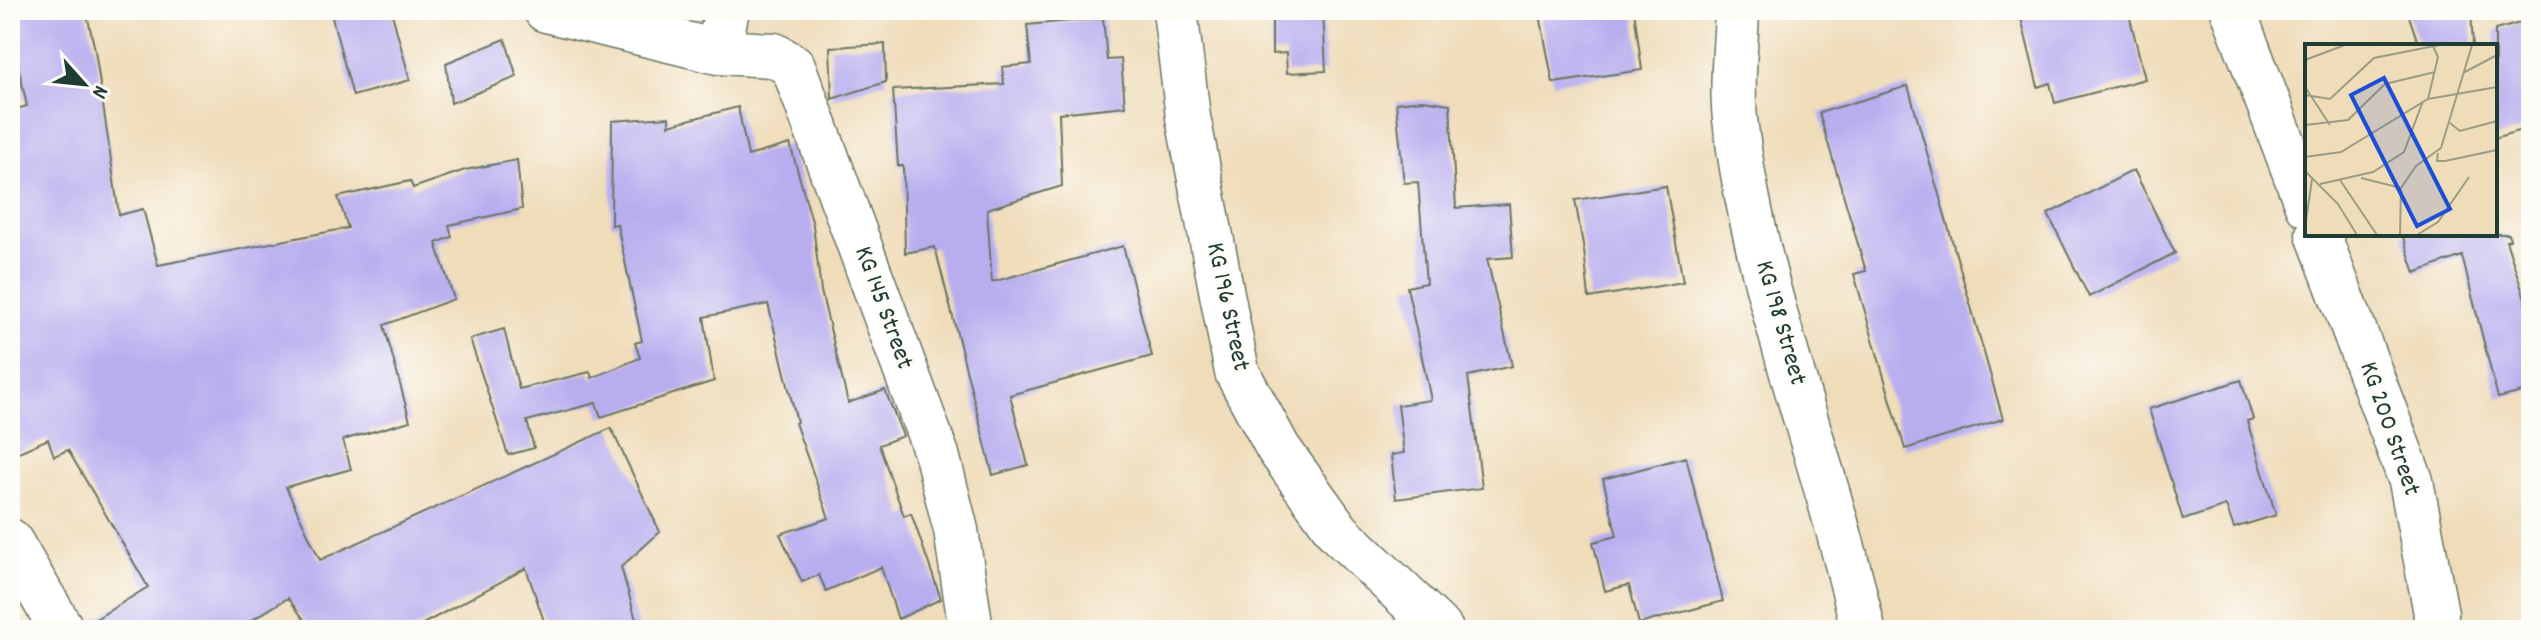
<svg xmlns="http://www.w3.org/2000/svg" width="2541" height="640" viewBox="0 0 2541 640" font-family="Dekko,sans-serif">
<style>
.building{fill:#b8adef}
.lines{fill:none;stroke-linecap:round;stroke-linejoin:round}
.minor-casing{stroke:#687563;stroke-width:47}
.minor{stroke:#fff;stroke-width:44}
.labels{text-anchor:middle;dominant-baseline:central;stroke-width:6;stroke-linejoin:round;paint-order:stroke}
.street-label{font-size:26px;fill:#1f3d34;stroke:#fdfcf7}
.inset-road{fill:none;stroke:#9c9c84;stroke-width:2}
.view{fill:#1d4ed8;fill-opacity:0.15;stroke:#1d4ed8;stroke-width:4}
.inset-edge{fill:none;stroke:#1f3d34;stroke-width:4}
</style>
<rect width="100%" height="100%" fill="#fdfcf7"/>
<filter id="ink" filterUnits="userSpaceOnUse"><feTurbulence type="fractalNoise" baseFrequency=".0125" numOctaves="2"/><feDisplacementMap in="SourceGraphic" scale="16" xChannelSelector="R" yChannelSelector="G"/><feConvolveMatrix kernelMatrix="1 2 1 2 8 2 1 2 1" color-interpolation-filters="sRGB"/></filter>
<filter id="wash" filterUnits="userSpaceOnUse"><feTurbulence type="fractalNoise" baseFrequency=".006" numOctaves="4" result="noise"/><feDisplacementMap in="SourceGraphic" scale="32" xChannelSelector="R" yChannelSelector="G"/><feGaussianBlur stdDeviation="1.8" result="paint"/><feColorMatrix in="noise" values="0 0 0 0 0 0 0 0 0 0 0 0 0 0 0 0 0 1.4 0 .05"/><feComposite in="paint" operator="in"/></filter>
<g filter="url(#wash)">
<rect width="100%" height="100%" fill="#efdcb9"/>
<g id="blocks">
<path class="building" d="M 10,10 L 86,10 L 95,50 L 119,215 L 143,209 L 158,265 L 348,228 L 338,197 L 410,181 L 413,188 L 465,170 L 517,160 L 522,209 L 449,225 L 452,237 L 436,243 L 454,299 L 384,325 L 410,421 L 343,440 L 351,469 L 286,487 L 320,560 L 611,428 L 660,532 L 621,567 L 639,630 L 547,630 L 526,568 L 412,630 L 312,630 L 288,598 L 235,630 L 87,630 L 86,625 L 148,587 L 68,450 L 54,456 L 48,439 L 10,456 L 10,111 L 27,106 L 10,29 Z
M 330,10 L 391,10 L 410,80 L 353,96 Z
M 1272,10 L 1323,10 L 1326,71 L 1287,73 L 1286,53 L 1272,54 Z
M 1539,10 L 1634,10 L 1642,70 L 1553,83 Z
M 2019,10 L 2128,10 L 2145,79 L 2055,103 L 2050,83 L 2038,87 Z
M 2407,10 L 2471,10 L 2473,46 L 2419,46 Z
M 1103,18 L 1107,60 L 1121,59 L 1125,106 L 1059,113 L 1062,186 L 987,209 L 992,282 L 1123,246 L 1152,356 L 1010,395 L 1028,465 L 993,475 L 935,247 L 905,253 L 903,166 L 898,166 L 893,90 L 1004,84 L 1002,67 L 1031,64 L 1027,25 Z
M 2531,20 L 2531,127 L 2495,138 L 2495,30 Z
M 505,39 L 517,77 L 451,103 L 446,63 Z
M 885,44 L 886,82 L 832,99 L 830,47 Z
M 1908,86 L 2003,419 L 1905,449 L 1854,274 L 1866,271 L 1819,113 Z
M 1423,100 L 1450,104 L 1456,208 L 1509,204 L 1513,257 L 1487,259 L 1512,366 L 1468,376 L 1482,488 L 1396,499 L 1391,455 L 1404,453 L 1398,405 L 1431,400 L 1407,287 L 1426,283 L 1418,182 L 1404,183 L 1396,103 Z
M 738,107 L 748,156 L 790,144 L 813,225 L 821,291 L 848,403 L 885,390 L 903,436 L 879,445 L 904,516 L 911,513 L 941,599 L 898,619 L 881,567 L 826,591 L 819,575 L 802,582 L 780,534 L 829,518 L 795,423 L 797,422 L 768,304 L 704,317 L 714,381 L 601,417 L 596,403 L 527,421 L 534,448 L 508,455 L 470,339 L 504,329 L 519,389 L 590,372 L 592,378 L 640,358 L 635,343 L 642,341 L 617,224 L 611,225 L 612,121 L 669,117 L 669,125 Z
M 2134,170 L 2175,253 L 2089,297 L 2048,214 Z
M 1666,186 L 1683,282 L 1589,298 L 1584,250 L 1575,200 Z
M 2402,234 L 2509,234 L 2510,240 L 2506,241 L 2531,317 L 2531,390 L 2498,398 L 2462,256 L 2415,273 Z
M 2241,380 L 2253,419 L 2247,421 L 2276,515 L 2234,528 L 2226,506 L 2183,520 L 2149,409 Z
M 1686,457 L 1723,601 L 1639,624 L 1629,585 L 1605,591 L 1593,542 L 1617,536 L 1603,479 Z"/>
</g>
</g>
<g filter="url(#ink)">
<use href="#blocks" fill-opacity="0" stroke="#687563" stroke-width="2"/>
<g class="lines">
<defs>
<path id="minor" d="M 546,10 L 718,52 L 774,55 L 793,66 L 937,455 L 956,530 L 971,630
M 1175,10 L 1188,117 L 1237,372 L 1278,448 L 1339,533 L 1441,630
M 1737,10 C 1736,45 1731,84 1735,119 C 1755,292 1826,459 1863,630
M 2233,10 L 2307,205
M 718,52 L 727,10
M 2318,234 L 2411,481 L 2436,613 L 2435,630
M 10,541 L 62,630"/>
</defs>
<use href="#minor" class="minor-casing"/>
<use href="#minor" class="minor"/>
</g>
</g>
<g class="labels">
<g class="street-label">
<text transform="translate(1227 307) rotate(78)">KG 196 Street</text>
<text transform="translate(883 308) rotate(70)">KG 145 Street</text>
<text transform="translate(1780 323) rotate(74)">KG 198 Street</text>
<text transform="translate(2389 429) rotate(71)">KG 200 Street</text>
</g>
</g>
<g transform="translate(2305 44)">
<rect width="192" height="192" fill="#efdcb9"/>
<path class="inset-road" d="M 0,16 L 40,1M 158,29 L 192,11M 0,43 L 25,81M 0,51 L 25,55 L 69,14 L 134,1M 123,55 L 133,13 L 128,2M 145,79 L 155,87 L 192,77M 0,81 L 43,76 L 80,40 L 130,28M 133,109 L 132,117 L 140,117 L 192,106M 0,113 L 36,108 L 123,55 L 192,43M 0,127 L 33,160 L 52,191M 56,134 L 96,144M 35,136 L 72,191M 15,140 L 68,128 L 99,108 L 118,57M 96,144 L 111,122 L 136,104 L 167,1M 0,184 L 7,135M 95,191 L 96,144M 112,191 L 133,178 L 164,133"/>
<path class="view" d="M 79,34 L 145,165 L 112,182 L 46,51 Z"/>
<rect width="192" height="192" class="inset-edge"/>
</g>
<rect width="2541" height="640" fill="none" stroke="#fdfcf7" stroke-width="40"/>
<g transform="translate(84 84) rotate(117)" stroke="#fdfcf7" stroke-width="6" paint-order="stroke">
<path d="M0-6L14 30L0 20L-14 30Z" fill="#1f3d34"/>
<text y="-12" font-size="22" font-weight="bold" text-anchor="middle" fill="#1f3d34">N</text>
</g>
</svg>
